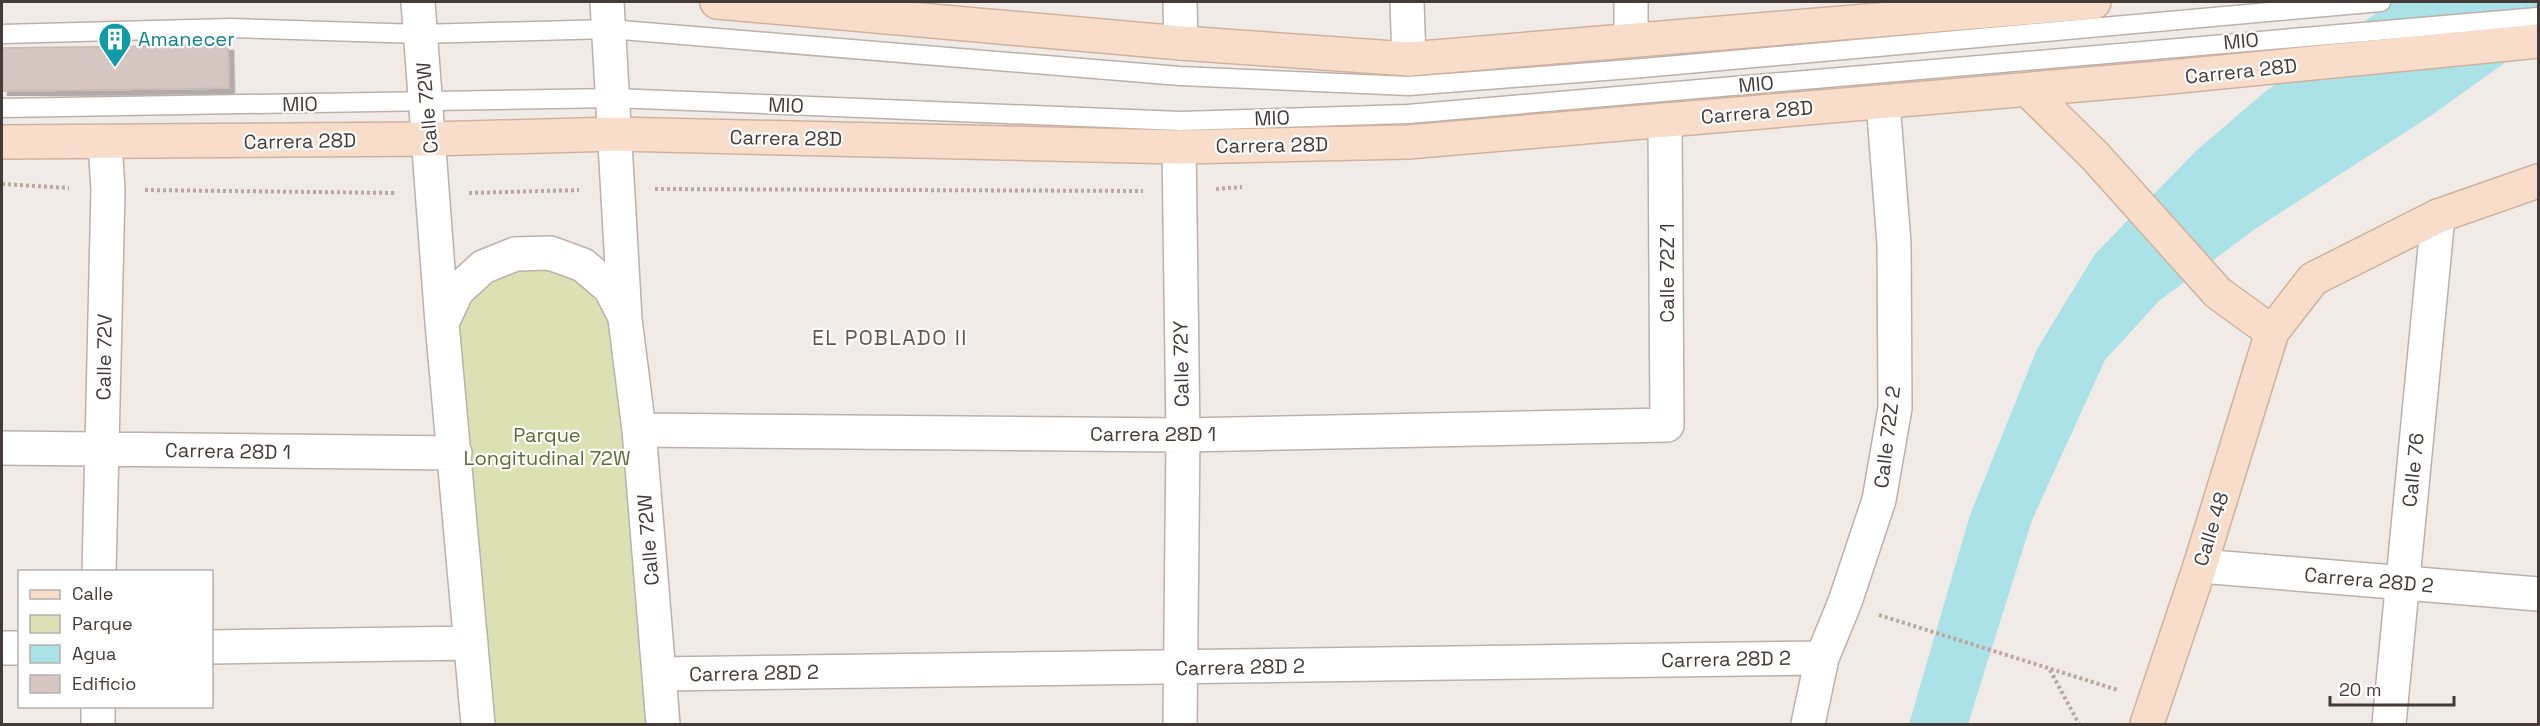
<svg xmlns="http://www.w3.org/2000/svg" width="2540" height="726" viewBox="0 0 2540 726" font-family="'Space Grotesk',sans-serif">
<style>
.green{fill:#dce1b4}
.water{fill:#aae2e8}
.building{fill:#d5c6c1;stroke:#ccb9b2;stroke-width:1.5;filter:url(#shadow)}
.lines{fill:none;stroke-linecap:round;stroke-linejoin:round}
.lane-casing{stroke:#bcb0ab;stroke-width:21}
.street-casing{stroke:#bcb0ab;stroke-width:36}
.secondary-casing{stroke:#cfb29d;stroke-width:36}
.path{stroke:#bca79d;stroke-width:4;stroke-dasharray:3 3;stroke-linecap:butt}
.lane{stroke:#fff;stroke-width:18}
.street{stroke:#fff;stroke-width:33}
.secondary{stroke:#f8deca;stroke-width:33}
.labels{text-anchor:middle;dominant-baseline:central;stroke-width:4.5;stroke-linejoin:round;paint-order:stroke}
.culture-label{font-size:20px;fill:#0d838f;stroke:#fff;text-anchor:start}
.street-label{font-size:20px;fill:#443a37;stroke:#fff}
.park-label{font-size:20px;fill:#5c6e31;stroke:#fff}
.neighbourhood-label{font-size:21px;letter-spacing:1.5px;fill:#65554f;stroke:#fff}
</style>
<defs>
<filter id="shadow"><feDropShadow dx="5.5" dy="5.5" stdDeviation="0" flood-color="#0004"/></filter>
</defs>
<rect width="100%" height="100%" fill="#f1ebe7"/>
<path class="green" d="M 515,254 L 610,288 L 663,724 L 478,724 L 455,453 L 457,291 Z"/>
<path class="water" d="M 2392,2 L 2538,2 L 2538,39 L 2429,117 L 2255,229 L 2159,301 L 2105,360 L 2032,520 L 1968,724 L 1909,724 L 1970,515 L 2037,349 L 2095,254 L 2197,150 L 2266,91 Z"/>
<path class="building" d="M 228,45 L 229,88 L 2,91 L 2,48 Z"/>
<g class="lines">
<defs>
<path id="lane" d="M 2,34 L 231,28 L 420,34 L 609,29 L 1180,76 L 1409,86 L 1643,68 L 2381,2
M 2,108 L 614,98 L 1180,121 L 1408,114 L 2538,17"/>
<path id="street" d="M 418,2 L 442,323 L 478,724
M 607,2 L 625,319 L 639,430 L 663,724
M 1180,2 L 1181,43
M 1407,2 L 1409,59
M 1631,2 L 1631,40
M 1179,147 L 1183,435 L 1180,724
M 442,323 L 457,291 L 483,267 L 515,254 L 550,253 L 583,265 L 610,288 L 625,317
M 639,430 L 1183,435 L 1667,425 L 1665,120
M 2,448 L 455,453
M 2200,566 L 2538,594
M 99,572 L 108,190 L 105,143
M 212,647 L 471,643
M 2,648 L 20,648
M 659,674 L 1822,658
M 98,706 L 98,724
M 1808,724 L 1822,658 L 1845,602 L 1879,500 L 1895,408 L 1894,243 L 1883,102
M 2389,724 L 2438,216"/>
<path id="secondary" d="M 717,2 L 1181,43 L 1409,59 L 2094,2
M 2028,90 L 2095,156 L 2218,293 L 2272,332
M 2,142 L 430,139 L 616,134 L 1179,147 L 1408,142 L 2160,78 L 2538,41
M 2147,724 L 2200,566 L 2272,332 L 2313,279 L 2438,216 L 2538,181"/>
</defs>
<use href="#lane" class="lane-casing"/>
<use href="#street" class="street-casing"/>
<use href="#secondary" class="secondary-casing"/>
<path class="path" d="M 2,184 L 69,188
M 655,189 L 1143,191
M 1216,189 L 1242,187
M 145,190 L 396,193
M 469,193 L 579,190
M 1879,615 L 2118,690
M 2050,670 L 2079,724"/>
<use href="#lane" class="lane"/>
<use href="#street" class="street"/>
<use href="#secondary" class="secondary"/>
</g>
<defs>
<symbol id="building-pin" viewBox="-11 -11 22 30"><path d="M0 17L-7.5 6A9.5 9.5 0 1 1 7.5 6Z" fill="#0f9aa8" stroke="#fff"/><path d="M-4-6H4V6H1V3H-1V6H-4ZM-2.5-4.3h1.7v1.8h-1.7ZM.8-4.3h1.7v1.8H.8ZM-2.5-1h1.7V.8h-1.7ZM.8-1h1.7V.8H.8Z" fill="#fff"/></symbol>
</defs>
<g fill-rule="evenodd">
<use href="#building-pin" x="96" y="20" width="38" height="52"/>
</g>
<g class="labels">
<g class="culture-label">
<text x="138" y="39">Amanecer</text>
</g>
<g class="street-label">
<text transform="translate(2241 41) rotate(-5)">MIO</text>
<text transform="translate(2241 71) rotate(-6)">Carrera 28D</text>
<text transform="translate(1756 84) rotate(-5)">MIO</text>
<text transform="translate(300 104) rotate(-1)">MIO</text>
<text transform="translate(786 105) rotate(2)">MIO</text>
<text transform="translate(427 108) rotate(-95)">Calle 72W</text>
<text transform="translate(1757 112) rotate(-5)">Carrera 28D</text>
<text transform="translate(1272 118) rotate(-2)">MIO</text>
<text transform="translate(786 138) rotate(1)">Carrera 28D</text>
<text transform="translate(300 141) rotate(-1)">Carrera 28D</text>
<text transform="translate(1272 145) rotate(-1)">Carrera 28D</text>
<text transform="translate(1667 273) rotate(-90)">Calle 72Z 1</text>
<text transform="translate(104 357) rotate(-89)">Calle 72V</text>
<text transform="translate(1181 364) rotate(-91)">Calle 72Y</text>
<text x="1153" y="434">Carrera 28D 1</text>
<text transform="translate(1887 437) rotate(-83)">Calle 72Z 2</text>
<text transform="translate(228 451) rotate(1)">Carrera 28D 1</text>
<text transform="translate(2413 470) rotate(-84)">Calle 76</text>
<text transform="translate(2211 529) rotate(-73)">Calle 48</text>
<text transform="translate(648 540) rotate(-95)">Calle 72W</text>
<text transform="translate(2369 580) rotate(5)">Carrera 28D 2</text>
<text transform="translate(1726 659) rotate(-1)">Carrera 28D 2</text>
<text transform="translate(1240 667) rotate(-1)">Carrera 28D 2</text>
<text transform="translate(754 673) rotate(-1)">Carrera 28D 2</text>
</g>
<g class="park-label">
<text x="547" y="435">Parque<tspan x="547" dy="23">Longitudinal 72W</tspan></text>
</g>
<g class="neighbourhood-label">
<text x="890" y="337">EL POBLADO II</text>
</g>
</g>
<rect width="2540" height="726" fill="none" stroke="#443a37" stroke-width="6"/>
<rect x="18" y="570" width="195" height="138" fill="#ffffff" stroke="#b4b0af" stroke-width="1.5"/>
<rect x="30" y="590" width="30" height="9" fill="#f8deca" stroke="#b4b0af" stroke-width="1.5"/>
<text x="72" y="600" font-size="18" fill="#443a37">Calle</text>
<rect x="30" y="615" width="30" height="18" fill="#dce1b4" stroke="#b4b0af" stroke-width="1.5"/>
<text x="72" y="630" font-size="18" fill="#443a37">Parque</text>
<rect x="30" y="645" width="30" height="18" fill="#aae2e8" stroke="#b4b0af" stroke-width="1.5"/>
<text x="72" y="660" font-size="18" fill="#443a37">Agua</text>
<rect x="30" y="675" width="30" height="18" fill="#d5c6c1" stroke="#b4b0af" stroke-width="1.5"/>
<text x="72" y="690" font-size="18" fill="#443a37">Edificio</text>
<path d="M2330 696v9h124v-9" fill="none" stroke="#443a37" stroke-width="3"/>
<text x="2339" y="696" font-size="18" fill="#443a37" stroke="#ffffff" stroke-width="4.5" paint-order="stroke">20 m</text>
</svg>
